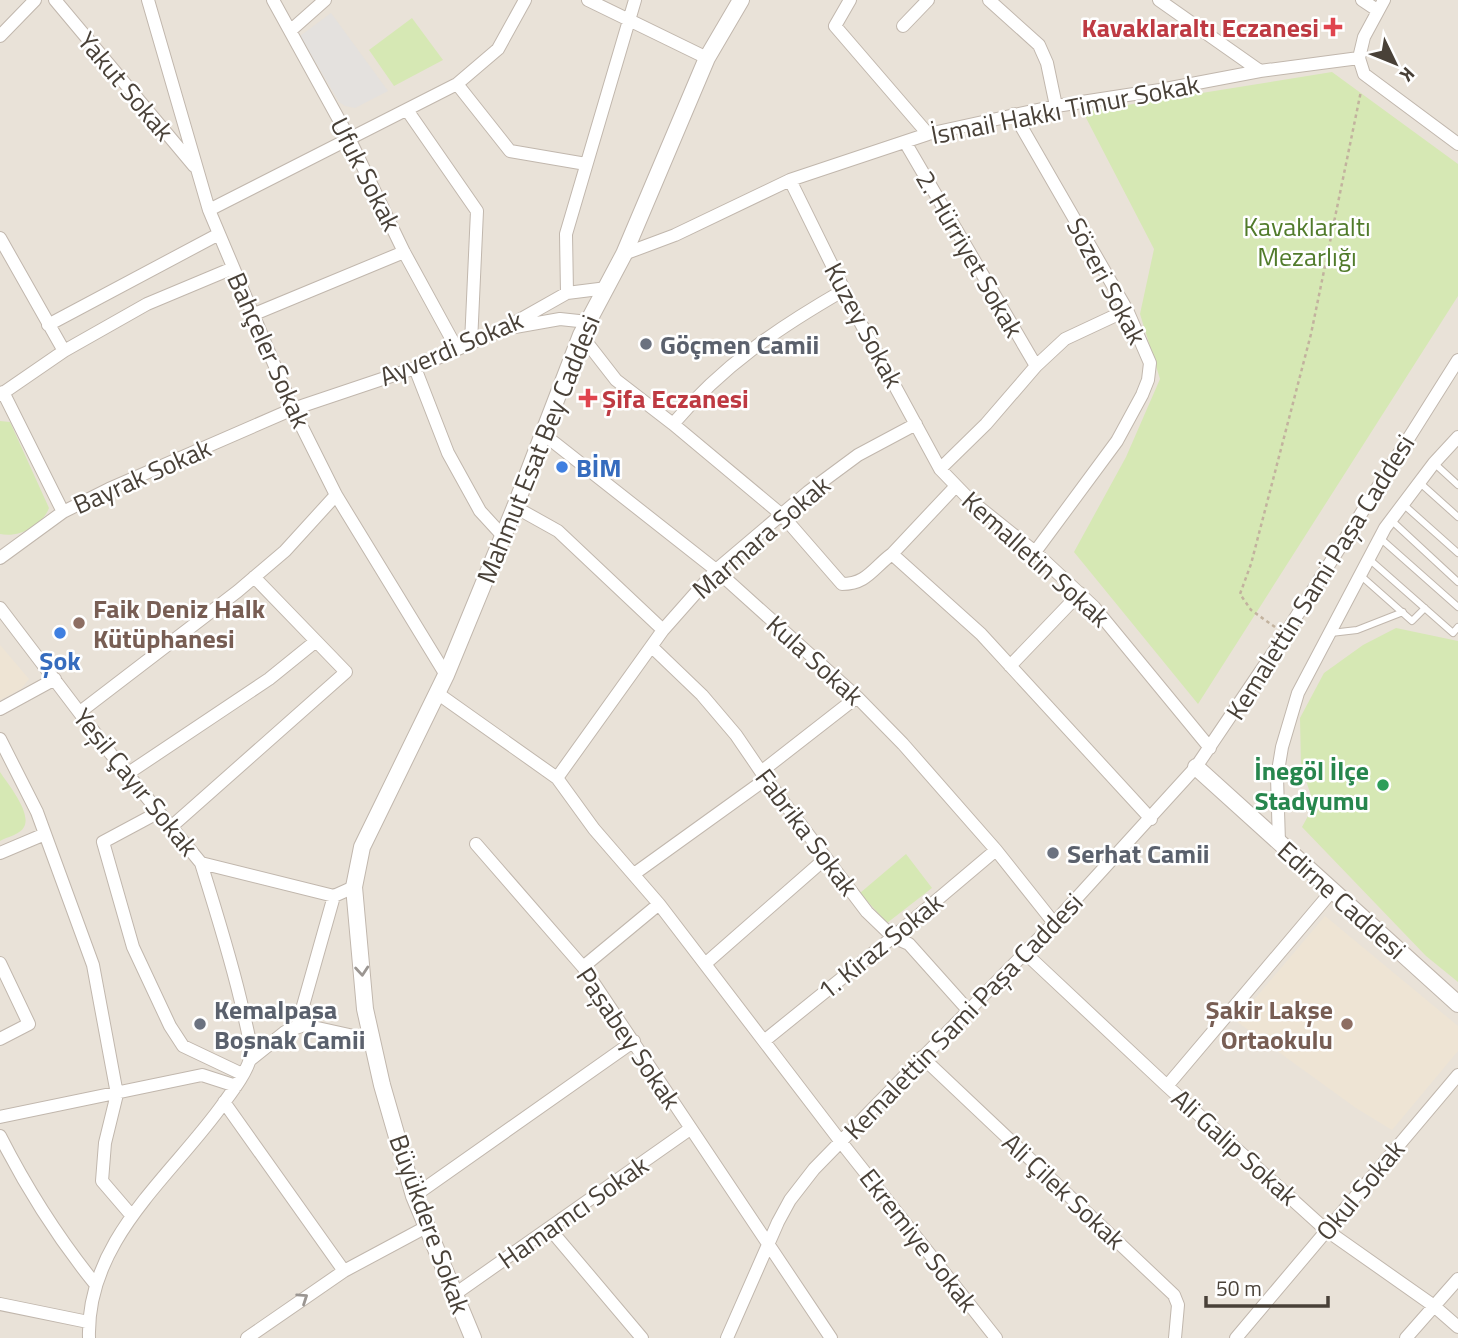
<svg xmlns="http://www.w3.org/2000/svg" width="1458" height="1338" viewBox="0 0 1458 1338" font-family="'Titillium Web',sans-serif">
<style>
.residential{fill:#e9e2d8}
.education{fill:#eee4d4}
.green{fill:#d6e8b4}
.parking{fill:#e4e1de}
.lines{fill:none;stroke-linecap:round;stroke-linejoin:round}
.service-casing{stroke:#c1b7ad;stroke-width:8}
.minor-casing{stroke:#c1b7ad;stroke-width:14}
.tertiary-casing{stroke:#c1b7ad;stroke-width:18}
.path{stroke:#c2b29e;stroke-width:2.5;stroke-dasharray:3.5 3.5;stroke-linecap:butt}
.service{stroke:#fff;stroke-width:6}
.minor{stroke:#fff;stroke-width:12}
.tertiary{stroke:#fff;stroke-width:16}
.oneway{stroke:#9b9692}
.health-dot{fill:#e0444e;stroke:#fff;stroke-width:2.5}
.worship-dot{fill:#6b7280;stroke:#fff;stroke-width:2.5}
.shop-dot{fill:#3f7fe0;stroke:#fff;stroke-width:2.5}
.education-dot{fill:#8d6e63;stroke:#fff;stroke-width:2.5}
.leisure-dot{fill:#2e9e5b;stroke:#fff;stroke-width:2.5}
.labels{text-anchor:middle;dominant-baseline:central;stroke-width:5;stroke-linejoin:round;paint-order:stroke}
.health-label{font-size:26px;font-weight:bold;fill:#be3a42;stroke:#fff;text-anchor:end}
.street-label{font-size:26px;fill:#494138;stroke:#fff}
.park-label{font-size:26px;fill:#517b2b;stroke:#fff}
.worship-label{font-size:26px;font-weight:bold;fill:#5b616d;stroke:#fff;text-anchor:start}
.shop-label{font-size:26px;font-weight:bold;fill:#366cbe;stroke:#fff;text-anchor:start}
.education-label{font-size:26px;font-weight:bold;fill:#785e54;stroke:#fff;text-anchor:start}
.leisure-label{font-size:26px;font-weight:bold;fill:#27864d;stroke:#fff;text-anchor:end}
</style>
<rect width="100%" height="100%" fill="#f5f1ea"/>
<path class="residential" d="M 0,0 L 1458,0 L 1458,1338 L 0,1338 Z"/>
<path class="education" d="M 0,645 L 29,679 L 21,689 L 0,700 Z
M 1325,916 L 1458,1026 L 1458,1051 L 1392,1130 L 1356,1108 L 1236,1021 Z"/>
<path class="green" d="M 412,18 L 443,60 L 394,86 L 369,50 Z
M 1332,72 L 1458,164 L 1458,296 L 1198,704 L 1074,552 L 1126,457 L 1160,379 L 1140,314 L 1154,249 L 1083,112 Z
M 0,421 L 10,422 L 49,508 C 42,526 19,538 0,534 Z
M 1396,628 L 1458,641 L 1458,982 L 1426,956 L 1302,827 L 1314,805 L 1301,765 L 1300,718 L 1324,673 L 1363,645 Z
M 0,772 C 8,784 32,813 24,827 C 21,834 7,837 0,841 Z
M 906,854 L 932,888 L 887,923 L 860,893 Z"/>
<path class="parking" d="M 331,13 L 388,91 L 355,108 L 345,106 L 339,102 L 300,36 Z"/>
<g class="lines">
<defs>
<path id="service" d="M 1434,463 L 1458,485
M 1419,482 L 1458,517
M 1403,504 L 1458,553
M 1391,520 L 1458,582
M 1380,538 L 1458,607
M 1369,559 L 1453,633 L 1458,627
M 1360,575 L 1412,621 L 1425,608
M 1331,633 L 1357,630 L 1403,612"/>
<path id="minor" d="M 55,0 L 194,166
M 148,0 L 209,210 L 293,409 L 336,495 L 446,675
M 273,0 L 349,138 L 404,252 L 457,349
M 588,0 L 707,58
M 850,0 L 835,26 L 928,134
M 989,0 L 1039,45 L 1047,63 L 1056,106
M 1159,0 L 1260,71
M 1362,0 L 1377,10
M 903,26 L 928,0
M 290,31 L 325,0
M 0,36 L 35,0
M 1359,58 L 1364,74 L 1458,144
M 1359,58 L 1364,37 L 1384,0
M 457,84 L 510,151 L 586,164
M 407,110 L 477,211 L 471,343
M 1014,114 L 1127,310 L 1150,363 L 1148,380 L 1142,395 L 1117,441 L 1035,552
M 905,142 L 1036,366
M 790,180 L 859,320 L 940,469 L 970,500 L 1035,552 L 1094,607 L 1210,748
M 209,210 L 457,84 L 498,49 L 525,0
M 0,238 L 64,351
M 624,254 L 675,235 L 790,180 L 928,134 L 1056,106 L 1160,90 L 1260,71 L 1359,58
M 567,293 L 566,234 L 635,0
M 252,315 L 404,252
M 48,325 L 219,234
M 515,327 L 560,319 L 588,322
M 581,335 L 616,380 L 673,424 L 782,515 L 842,584 C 867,584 873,568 892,554 L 981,634 L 1151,819
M 415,368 L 448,453 L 480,511 L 502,535
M 3,392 L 63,512
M 0,395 L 64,351 L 147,304 L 233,268
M 673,424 C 723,365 778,328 844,290
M 542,433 L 716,570 L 857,697 L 903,744 L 996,850 L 1054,923
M 940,469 L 986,424 L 1036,366 L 1065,339 L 1127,310
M 515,507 L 558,531 L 663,630
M 892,554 L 956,486
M 0,558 L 63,512 L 109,489 L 293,409 L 415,368 L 505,328 L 567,293 L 607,288
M 0,608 L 111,754 L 201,863 L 334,896 L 354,887
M 652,647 L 702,695 L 736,735 L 766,779 L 867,912 L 893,937 L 909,944 L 968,1010
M 1010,666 L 1080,593
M 437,693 L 557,778 L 594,829 L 659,904 L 841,1142 L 996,1338
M 0,709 L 55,679
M 80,712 L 238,591 L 285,551 L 336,495
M 0,739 L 37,812 L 93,965 L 117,1094 L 105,1143 L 102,1181 L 132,1216
M 762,771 L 857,697
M 127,774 L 269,679 L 316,641 L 254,577
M 557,778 L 663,630 L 716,570 L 808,492 L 858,455 L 916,424
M 159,812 L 103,842 L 133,947 L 170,1026 L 183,1046 L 242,1074
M 171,827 L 346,672 L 316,641
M 1279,843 L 1277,777 L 1282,747 L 1298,693 L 1385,528 L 1434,463 L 1458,437
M 476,844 L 583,967 L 831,1338
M 0,853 L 45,834
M 634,874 L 766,779
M 1024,952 L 1167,1086 L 1326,1230 L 1434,1306 L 1458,1327
M 0,963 L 29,1024 L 0,1039
M 705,964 L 826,858
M 583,967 L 659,904
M 297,1027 L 334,896
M 764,1041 L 893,937 L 996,850
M 922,1057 L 1174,1295 L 1178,1305 L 1175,1338
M 250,1060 L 285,1032 L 304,1025 L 372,1040
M 1167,1086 L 1332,891
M 224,1102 L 344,1271
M 0,1117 L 202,1075 L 236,1086
M 0,1136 C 28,1191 57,1237 96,1285
M 414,1196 L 634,1041
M 549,1228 L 642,1338
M 455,1294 L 690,1129
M 0,1304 L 88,1322
M 89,1338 C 86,1240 171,1177 223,1104 C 231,1093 248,1071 250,1058 C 252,1044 246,1025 243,1011 C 232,961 216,912 201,863
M 247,1338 L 344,1271 L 428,1226
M 727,1338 L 778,1222 L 790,1200 L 814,1169 L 1054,923 L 1196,767 L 1277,647 L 1458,360
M 1236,1338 L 1458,1075
M 1406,1338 L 1458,1279"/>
<path id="tertiary" d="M 1196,767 L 1458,1004
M 473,1338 L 414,1196 L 382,1085 L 365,1009 L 354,887 L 362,847 L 446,675 L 515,507 L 581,335 L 624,254 L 707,58 L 741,0"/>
</defs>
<use href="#service" class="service-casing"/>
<use href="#minor" class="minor-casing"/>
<use href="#tertiary" class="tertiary-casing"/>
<path class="path" d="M 1275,627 L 1251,610 L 1240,594 L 1251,564 L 1311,334 L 1361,91"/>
<use href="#service" class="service"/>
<use href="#minor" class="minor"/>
<use href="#tertiary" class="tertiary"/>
</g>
<defs><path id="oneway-chevron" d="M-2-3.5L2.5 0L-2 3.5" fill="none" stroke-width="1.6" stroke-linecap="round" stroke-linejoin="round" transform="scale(1.75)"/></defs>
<g class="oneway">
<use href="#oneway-chevron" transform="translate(362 971) rotate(85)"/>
<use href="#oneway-chevron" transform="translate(303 1298) rotate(-34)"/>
</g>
<g class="health-dot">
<path d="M1329.5 16.5h7v7h7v7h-7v7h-7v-7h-7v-7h7z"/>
<path d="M584.5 387.5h7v7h7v7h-7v7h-7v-7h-7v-7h7z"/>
</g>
<g class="worship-dot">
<circle cx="646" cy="344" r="7"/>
<circle cx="1053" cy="853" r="7"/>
<circle cx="200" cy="1024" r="7"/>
</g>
<g class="shop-dot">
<circle cx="562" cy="467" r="7"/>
<circle cx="60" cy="633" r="7"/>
</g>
<g class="education-dot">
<circle cx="79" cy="623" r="7"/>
<circle cx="1347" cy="1024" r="7"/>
</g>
<circle class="leisure-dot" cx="1383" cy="785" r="7"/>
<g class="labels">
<g class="health-label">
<text x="1319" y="27">Kavaklaraltı Eczanesi</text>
<text x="602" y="398" text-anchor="start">Şifa Eczanesi</text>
</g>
<g class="street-label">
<text transform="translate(126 86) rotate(50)">Yakut Sokak</text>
<text transform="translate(1065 109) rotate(-11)">İsmail Hakkı Timur Sokak</text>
<text transform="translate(366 174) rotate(63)">Ufuk Sokak</text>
<text transform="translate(970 254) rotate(60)">2. Hürriyet Sokak</text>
<text transform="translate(1107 281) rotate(62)">Sözeri Sokak</text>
<text transform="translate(864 325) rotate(62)">Kuzey Sokak</text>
<text transform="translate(451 348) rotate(-23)">Ayverdi Sokak</text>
<text transform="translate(269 350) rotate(66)">Bahçeler Sokak</text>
<text transform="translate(538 449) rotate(-68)">Mahmut Esat Bey Caddesi</text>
<text transform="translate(142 476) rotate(-24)">Bayrak Sokak</text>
<text transform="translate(761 537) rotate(-41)">Marmara Sokak</text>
<text transform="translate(1036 559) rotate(42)">Kemalletin Sokak</text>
<text transform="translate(1320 577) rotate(-58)">Kemalettin Sami Paşa Caddesi</text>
<text transform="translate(815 660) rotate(42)">Kula Sokak</text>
<text transform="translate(136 782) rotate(51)">Yeşil Çayır Sokak</text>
<text transform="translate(807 832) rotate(53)">Fabrika Sokak</text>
<text transform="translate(1342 900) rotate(42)">Edirne Caddesi</text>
<text transform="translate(880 946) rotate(-39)">1. Kiraz Sokak</text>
<text transform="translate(963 1016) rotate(-46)">Kemalettin Sami Paşa Caddesi</text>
<text transform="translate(629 1038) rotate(56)">Paşabey Sokak</text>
<text transform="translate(1235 1147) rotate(42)">Ali Galip Sokak</text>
<text transform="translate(1360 1190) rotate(-50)">Okul Sokak</text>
<text transform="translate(1064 1191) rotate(43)">Ali Çilek Sokak</text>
<text transform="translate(573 1212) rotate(-35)">Hamamcı Sokak</text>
<text transform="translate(430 1224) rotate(70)">Büyükdere Sokak</text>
<text transform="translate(919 1240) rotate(52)">Ekremiye Sokak</text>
</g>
<g class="park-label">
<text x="1307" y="226">Kavaklaraltı<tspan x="1307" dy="30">Mezarlığı</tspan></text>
</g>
<g class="worship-label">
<text x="660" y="344">Göçmen Camii</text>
<text x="1067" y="853">Serhat Camii</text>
<text x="214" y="1009">Kemalpaşa<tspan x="214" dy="30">Boşnak Camii</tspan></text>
</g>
<g class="shop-label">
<text x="576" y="467">BİM</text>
<text x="60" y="660" text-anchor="middle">Şok</text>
</g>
<g class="education-label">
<text x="93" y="608">Faik Deniz Halk<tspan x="93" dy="30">Kütüphanesi</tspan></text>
<text x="1333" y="1009" text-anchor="end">Şakir Lakşe<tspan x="1333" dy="30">Ortaokulu</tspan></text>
</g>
<g class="leisure-label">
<text x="1369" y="770">İnegöl İlçe<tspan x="1369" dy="30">Stadyumu</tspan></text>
</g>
</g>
<g transform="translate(1395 63) rotate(133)" stroke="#ffffff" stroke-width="5" paint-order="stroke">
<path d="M0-5L12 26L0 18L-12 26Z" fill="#494138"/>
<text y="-10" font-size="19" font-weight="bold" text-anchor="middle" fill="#494138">K</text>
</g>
<path d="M1206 1296v10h122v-10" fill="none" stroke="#494138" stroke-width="3.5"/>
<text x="1216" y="1296" font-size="21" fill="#494138" stroke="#ffffff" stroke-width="5" paint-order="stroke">50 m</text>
</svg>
